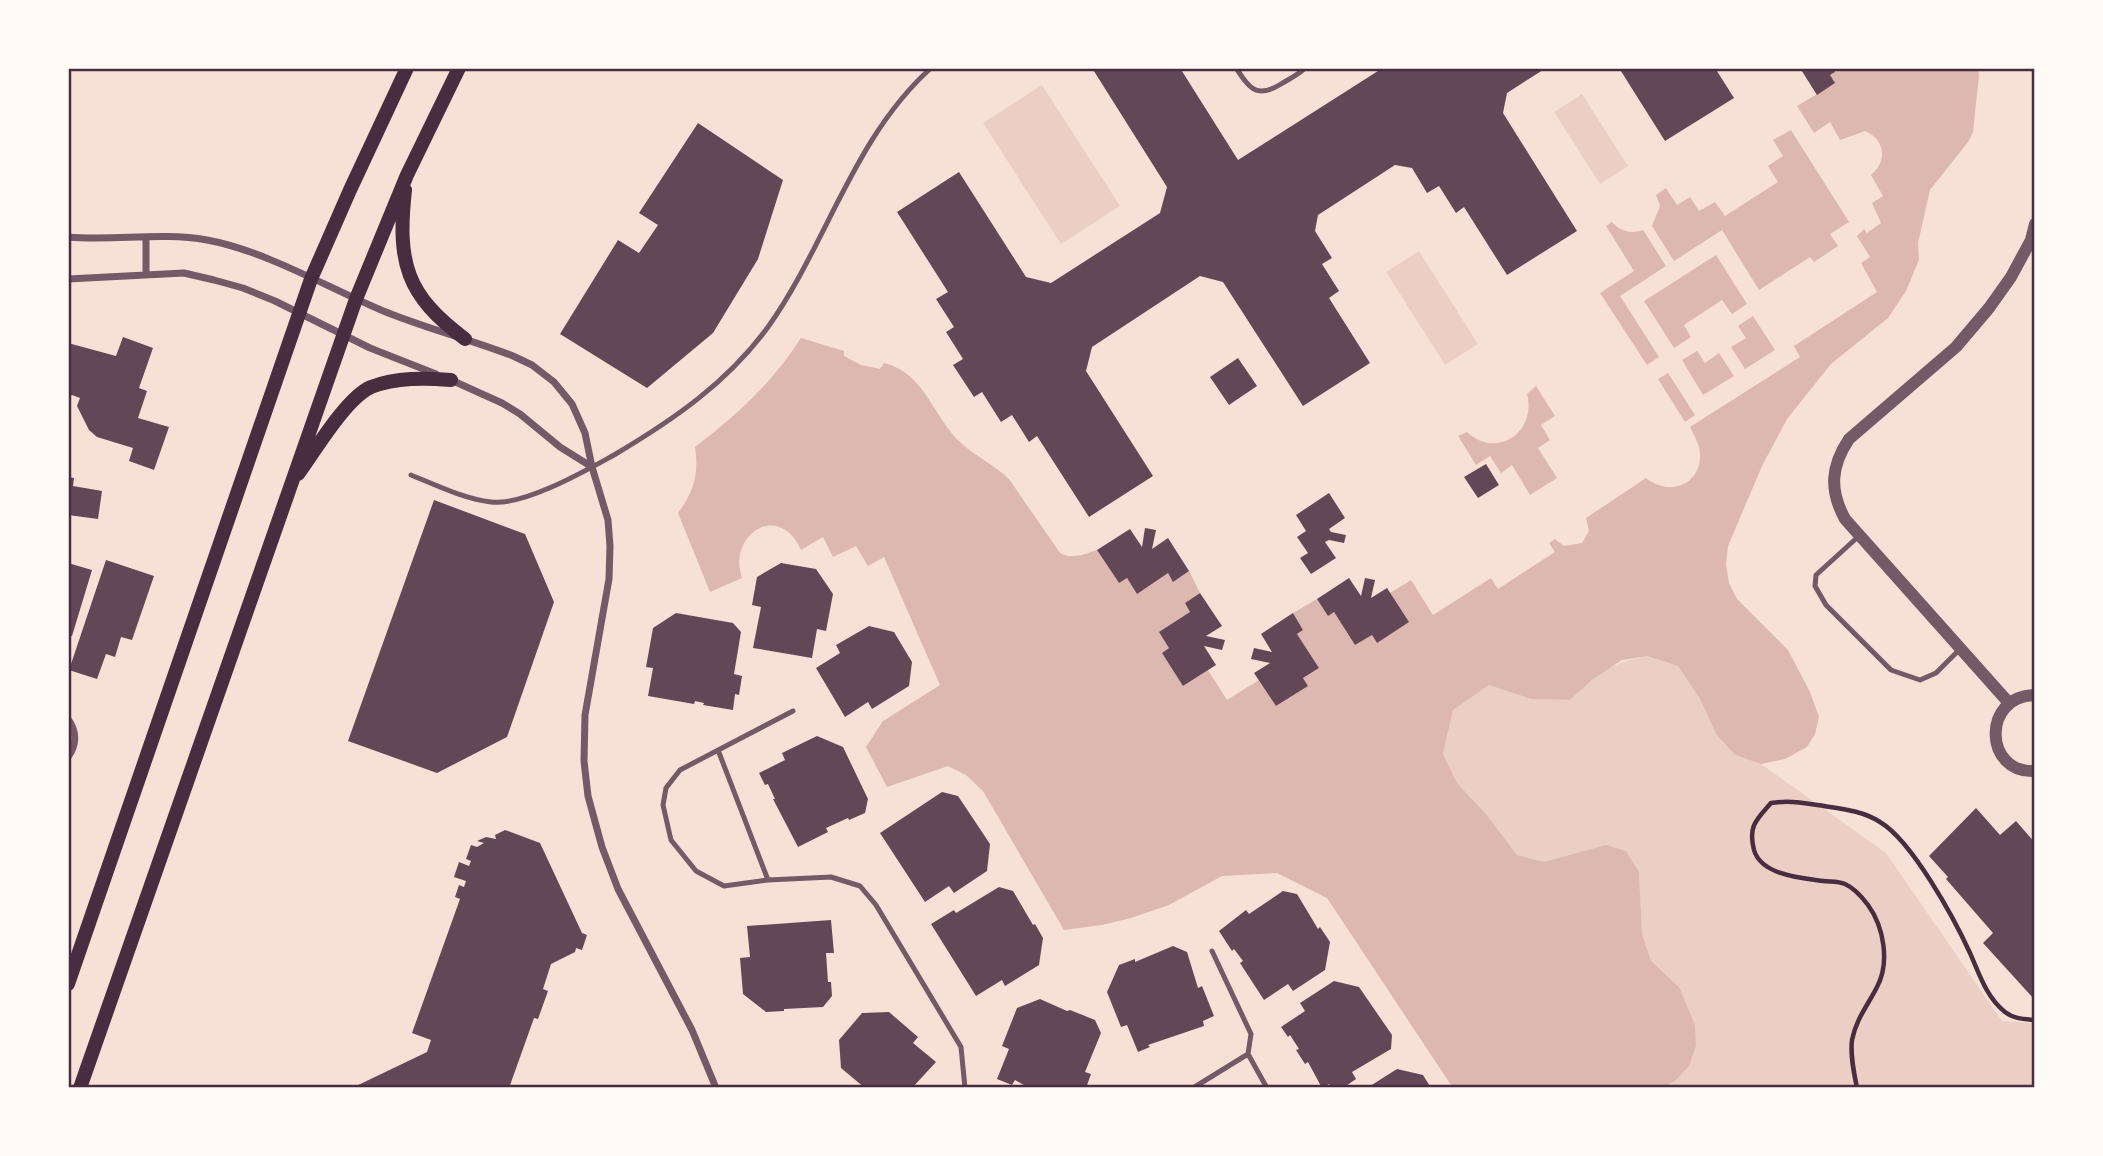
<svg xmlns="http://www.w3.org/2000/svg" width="2103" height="1156" viewBox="0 0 2103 1156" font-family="Figtree,sans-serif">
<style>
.green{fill:#ebcfc5}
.water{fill:#dcb8b0}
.building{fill:#644757}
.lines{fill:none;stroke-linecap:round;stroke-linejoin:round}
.path{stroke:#4a2c40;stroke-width:4.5}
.service{stroke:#755966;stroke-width:5}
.minor{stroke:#755966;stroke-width:7}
.tertiary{stroke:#755966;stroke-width:12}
.secondary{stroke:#4a2c40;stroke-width:14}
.neatline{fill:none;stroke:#4a2c40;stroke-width:2.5}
</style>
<rect width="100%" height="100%" fill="#f7e1d7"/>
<path class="green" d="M 1042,85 L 1120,206 L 1061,244 L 983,123 Z
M 1582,94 L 1628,166 L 1600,184 L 1554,112 Z
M 1419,251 L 1478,344 L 1445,365 L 1386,272 Z
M 1647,656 L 1678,666 L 1700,699 L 1716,734 L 1735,755 L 1761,764 L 1886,853 L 2002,1021 L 2035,1023 L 2035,1088 L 1663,1088 L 1676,1080 L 1679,987 L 1651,962 L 1642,934 L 1639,872 L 1626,851 L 1606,846 L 1544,862 L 1517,855 L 1486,814 L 1457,783 L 1443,754 L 1453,710 L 1489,684 L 1531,699 L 1570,700 C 1596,676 1611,662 1647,656 Z"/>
<path class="water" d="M 1833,68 L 1978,68 L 1979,75 L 1973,132 L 1968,142 L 1930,190 L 1918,243 L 1919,260 L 1906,291 L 1888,318 L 1831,364 L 1787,419 L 1762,466 L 1728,546 L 1726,565 L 1729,583 L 1737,599 L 1788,650 L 1810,692 L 1819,717 L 1815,734 L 1807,747 L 1785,759 L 1761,764 L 1735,755 L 1716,734 L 1700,699 L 1678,666 L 1647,656 L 1622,660 L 1592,680 L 1570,700 L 1531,699 L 1489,685 L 1453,710 L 1443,754 L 1457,783 L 1486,814 L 1517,855 L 1544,862 L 1606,845 L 1626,851 L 1639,872 L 1642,934 L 1651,961 L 1679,987 L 1695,1025 L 1696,1046 L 1689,1066 L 1676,1080 L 1663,1088 L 1453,1088 L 1327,898 L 1277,873 L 1222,876 L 1169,905 L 1131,918 L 1102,925 L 1064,930 L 983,791 L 966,775 L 948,766 L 887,787 L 866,747 L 883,721 L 940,685 L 884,557 L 868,566 L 856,546 L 833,557 L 823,537 L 801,550 C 779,500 727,535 742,578 L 710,592 L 678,513 C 694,492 699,473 695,447 C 736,416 773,382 801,338 L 844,351 L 844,356 L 861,365 L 880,369 L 884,363 C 925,373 933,417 961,443 C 976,457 995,465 1009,479 L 1060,553 C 1073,560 1084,554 1097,550 L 1119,583 L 1127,578 L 1137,593 L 1168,573 L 1174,581 L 1189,571 L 1200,593 L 1185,603 L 1190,612 L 1169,648 L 1162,653 L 1183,686 L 1208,670 L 1227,700 L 1259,680 L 1276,706 L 1308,686 L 1303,678 L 1319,668 L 1297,634 L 1303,630 L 1293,613 L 1317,599 L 1328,615 L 1334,612 L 1355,645 L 1372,635 L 1377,643 L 1390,593 L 1411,580 L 1433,615 L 1491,578 L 1498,589 L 1555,552 L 1549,543 L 1555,539 L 1564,546 L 1582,543 L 1589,531 L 1586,518 L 1646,478 C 1669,497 1702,485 1700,453 C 1699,443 1694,435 1690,427 L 1800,357 L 1794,346 L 1877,292 L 1861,263 L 1870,257 L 1857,236 L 1864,229 L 1867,233 L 1881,223 L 1872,203 L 1883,196 L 1871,175 C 1888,161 1885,139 1865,131 L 1840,140 L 1830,122 L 1814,133 L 1797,106 L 1834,84 L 1830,75 L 1835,72 Z
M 1791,130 L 1849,222 L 1830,234 L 1838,246 L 1814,262 L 1810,257 L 1759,290 L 1722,230 L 1674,261 L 1652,226 L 1660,206 L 1656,195 L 1666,188 L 1677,205 L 1690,197 L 1699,211 L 1715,202 L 1725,216 L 1778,182 L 1768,166 L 1783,156 L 1773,140 Z
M 1612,222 C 1621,232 1631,234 1643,230 L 1666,266 L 1620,296 L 1659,357 L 1647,365 L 1600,293 L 1634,271 L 1606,226 Z
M 1716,255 L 1747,304 L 1732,314 L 1722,300 L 1684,325 L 1691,337 L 1674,348 L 1644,301 Z
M 1753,316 L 1775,350 L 1745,369 L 1731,347 L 1746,338 L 1738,326 Z
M 1697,351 L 1705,363 L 1719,353 L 1734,376 L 1703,395 L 1682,360 Z
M 1668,373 L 1695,415 L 1685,422 L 1658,379 Z
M 1536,386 L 1555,416 L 1541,425 L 1550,440 L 1538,448 L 1557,478 L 1530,495 L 1512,465 L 1501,473 L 1490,456 L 1476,465 L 1458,436 L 1467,432 C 1497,460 1537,432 1527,394 Z"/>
<path class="building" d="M 1092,68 L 1180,68 L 1238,160 L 1378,71 L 1376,68 L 1546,68 L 1507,93 L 1503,113 L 1577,231 L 1507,275 L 1464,207 L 1456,213 L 1439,186 L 1427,193 L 1412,168 L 1395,165 L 1318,215 L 1315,231 L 1332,258 L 1322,264 L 1339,291 L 1329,298 L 1370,363 L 1303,406 L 1223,282 L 1200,276 L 1092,347 L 1086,371 L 1153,476 L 1089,517 L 1037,436 L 1029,442 L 1012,415 L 1001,422 L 982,392 L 974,397 L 953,365 L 963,359 L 946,332 L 954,327 L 936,299 L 948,292 L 897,212 L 959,172 L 1026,277 L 1051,283 L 1160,213 L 1167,187 Z
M 1619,68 L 1715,68 L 1734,98 L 1665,141 Z
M 1800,68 L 1833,68 L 1835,72 L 1830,75 L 1835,83 L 1817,95 Z
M 698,123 L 783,180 L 758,259 L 713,333 L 647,388 L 560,334 L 618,240 L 639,253 L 658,225 L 639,213 Z
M 123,337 L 153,348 L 139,388 L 147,391 L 138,418 L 169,427 L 154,470 L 129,461 L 133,448 L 97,437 L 89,430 L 77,406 L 80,398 L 72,395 L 68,397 L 68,343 L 116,356 Z
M 1238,358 L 1257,386 L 1229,405 L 1210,377 Z
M 1486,464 L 1499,485 L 1478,498 L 1464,477 Z
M 68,477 L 74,478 L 73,486 L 102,491 L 98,519 L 68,515 Z
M 1329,493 L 1345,518 L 1329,529 L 1331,532 L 1346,535 L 1344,543 L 1329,540 L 1325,542 L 1336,558 L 1311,574 L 1300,558 L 1308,553 L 1297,537 L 1306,531 L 1296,515 Z
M 434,500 L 525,534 L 554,602 L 507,737 L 437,773 L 348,741 Z
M 1145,528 L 1156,530 L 1152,549 L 1168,538 L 1189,571 L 1173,582 L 1168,573 L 1137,594 L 1127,578 L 1119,583 L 1097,550 L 1130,529 L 1142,547 Z
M 106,560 L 154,576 L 132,640 L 121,637 L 115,657 L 106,654 L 97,679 L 69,670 Z
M 68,563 L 92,570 L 72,636 L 68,635 Z
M 781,563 L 816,569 L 833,594 L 826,631 L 817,629 L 812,658 L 753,648 L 761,607 L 752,605 L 757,577 Z
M 1349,578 L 1361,596 L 1365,578 L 1375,580 L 1371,598 L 1387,588 L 1409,622 L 1377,643 L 1372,635 L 1355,645 L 1334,612 L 1328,616 L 1317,599 Z
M 1200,593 L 1222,626 L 1206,636 L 1225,640 L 1222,650 L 1204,646 L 1216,665 L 1183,686 L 1162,653 L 1169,648 L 1159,632 L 1190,612 L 1185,603 Z
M 676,613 L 733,623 L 741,632 L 734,674 L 742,676 L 739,695 L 735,694 L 733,710 L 703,705 L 704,703 L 695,701 L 694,704 L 648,696 L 653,668 L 646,667 L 653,628 Z
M 1293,613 L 1303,630 L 1297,634 L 1319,668 L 1303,678 L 1308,686 L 1276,706 L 1254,673 L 1270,663 L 1251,659 L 1254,648 L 1272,652 L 1261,634 Z
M 869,626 L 894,632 L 912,662 L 909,686 L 872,709 L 868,702 L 845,717 L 816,668 L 840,653 L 836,645 Z
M 817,736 L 843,747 L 868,799 L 865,813 L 849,820 L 848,818 L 826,828 L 828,832 L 798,847 L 773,799 L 775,799 L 768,784 L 765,785 L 759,773 L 785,760 L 782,753 Z
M 942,792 L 958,796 L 990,844 L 987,871 L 954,893 L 949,886 L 925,902 L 880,833 Z
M 1976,808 L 2000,835 L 2016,821 L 2035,843 L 2035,1000 L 1983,943 L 1993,933 L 1946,879 L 1948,877 L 1929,856 Z
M 505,830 L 540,843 L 582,933 L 587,935 L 582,950 L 576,948 L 575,952 L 551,964 L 543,989 L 548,991 L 538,1019 L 534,1018 L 509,1088 L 352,1088 L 427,1052 L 431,1040 L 412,1033 L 460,899 L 455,897 L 459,885 L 464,887 L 466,881 L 454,877 L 459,862 L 469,866 L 471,861 L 466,859 L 471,845 L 477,847 L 484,843 L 477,841 L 486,837 L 496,839 L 495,835 Z
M 999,887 L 1013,891 L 1033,925 L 1035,924 L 1043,938 L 1039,965 L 1005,986 L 1002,980 L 976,996 L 931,924 L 954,910 L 956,913 Z
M 1283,891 L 1297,894 L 1318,929 L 1320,927 L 1330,942 L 1325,970 L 1293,991 L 1288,984 L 1264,1000 L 1240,963 L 1243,961 L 1234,949 L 1232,951 L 1219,931 L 1246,910 L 1249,914 Z
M 831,920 L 834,953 L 826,953 L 828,982 L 831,982 L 832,996 L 823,1007 L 784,1009 L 784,1011 L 766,1012 L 743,994 L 740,958 L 750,957 L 747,926 Z
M 1173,946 L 1187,952 L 1198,988 L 1202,986 L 1214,1016 L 1203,1021 L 1204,1026 L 1148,1045 L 1150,1047 L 1138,1052 L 1127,1025 L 1121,1027 L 1107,992 L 1119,965 L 1135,959 L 1135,962 Z
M 1334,981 L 1359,987 L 1392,1035 L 1391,1049 L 1352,1072 L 1356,1079 L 1343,1088 L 1332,1088 L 1329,1084 L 1322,1088 L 1308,1062 L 1305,1064 L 1296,1050 L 1299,1049 L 1290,1035 L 1288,1037 L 1281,1027 L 1305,1011 L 1300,1003 Z
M 1040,999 L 1067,1011 L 1070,1010 L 1095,1020 L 1101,1033 L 1085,1072 L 1091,1074 L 1086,1088 L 1029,1088 L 1015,1080 L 1012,1085 L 997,1079 L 1009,1049 L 1002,1046 L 1017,1008 Z
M 889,1012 L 918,1037 L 913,1043 L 936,1062 L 912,1088 L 865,1088 L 841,1068 L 839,1040 L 862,1013 Z
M 1397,1069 L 1423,1075 L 1431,1088 L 1367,1088 Z"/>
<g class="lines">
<path class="path" d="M 1857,1088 C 1854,1073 1850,1055 1852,1040 C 1856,1019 1868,1005 1877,987 C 1890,963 1884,927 1868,905 C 1862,897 1854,888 1845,884 C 1838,881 1830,882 1823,881 C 1801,878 1761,875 1754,850 C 1748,826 1756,820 1771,803 C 1790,800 1806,803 1824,806 C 1843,809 1863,811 1880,822 C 1912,841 1954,918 1970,953 C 1979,973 1986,997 2005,1012 C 2014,1019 2024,1019 2035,1020"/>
<path class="service" d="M 1236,68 C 1250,89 1257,99 1281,84 C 1289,79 1298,75 1305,68
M 411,475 C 436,485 464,499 491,502 C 524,506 585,471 614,455 C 673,420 727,383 768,327 C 827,244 853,138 931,68
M 1860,535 L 1816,575 L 1815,586 L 1826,605 L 1891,670 L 1920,680 L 1936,673 L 1960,649
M 793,711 L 680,770 L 666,788 L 663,805 L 671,840 L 696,871 L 724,886 L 768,880 L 831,877 L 860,886 L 876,905 L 961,1047 L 965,1088
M 718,750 L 768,880
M 1212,951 L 1251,1034 L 1248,1054 L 1267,1088
M 1193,1088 L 1248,1054"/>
<path class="minor" d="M 68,237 C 115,241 161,232 207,240 C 263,250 329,288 381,310 C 424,328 469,339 513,356 L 532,365 L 554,382 L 572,404 L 585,433 L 592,467 L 608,520 L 610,546 L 609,579 L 585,715 L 584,761 L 588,796 L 602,847 L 618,889 L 692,1030 L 716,1088
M 146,237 L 146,275
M 68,279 L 184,273 L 214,280 L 243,288 L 275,301 L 370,348 L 436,374
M 451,380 L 502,403 L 520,414 L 560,447 L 592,467
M 68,719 C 77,731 77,745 68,757"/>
<path class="tertiary" d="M 2035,695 C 1981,696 1984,774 2035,771
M 2009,703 L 1845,519 C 1829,490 1831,466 1849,439 L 1956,347 L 1989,308 L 2011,277 L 2031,240 L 2035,224"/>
<path class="secondary" d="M 405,190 C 397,263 406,295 465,339
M 298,474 C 315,451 346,398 371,387 C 397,377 425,378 451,380
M 68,984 L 311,279 L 350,190 L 407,68
M 80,1088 L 356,299 L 407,175 L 459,68"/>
</g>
<rect width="2103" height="1156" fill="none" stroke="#fffaf5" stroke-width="140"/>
<rect x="70" y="70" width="1963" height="1016" class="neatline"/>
</svg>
